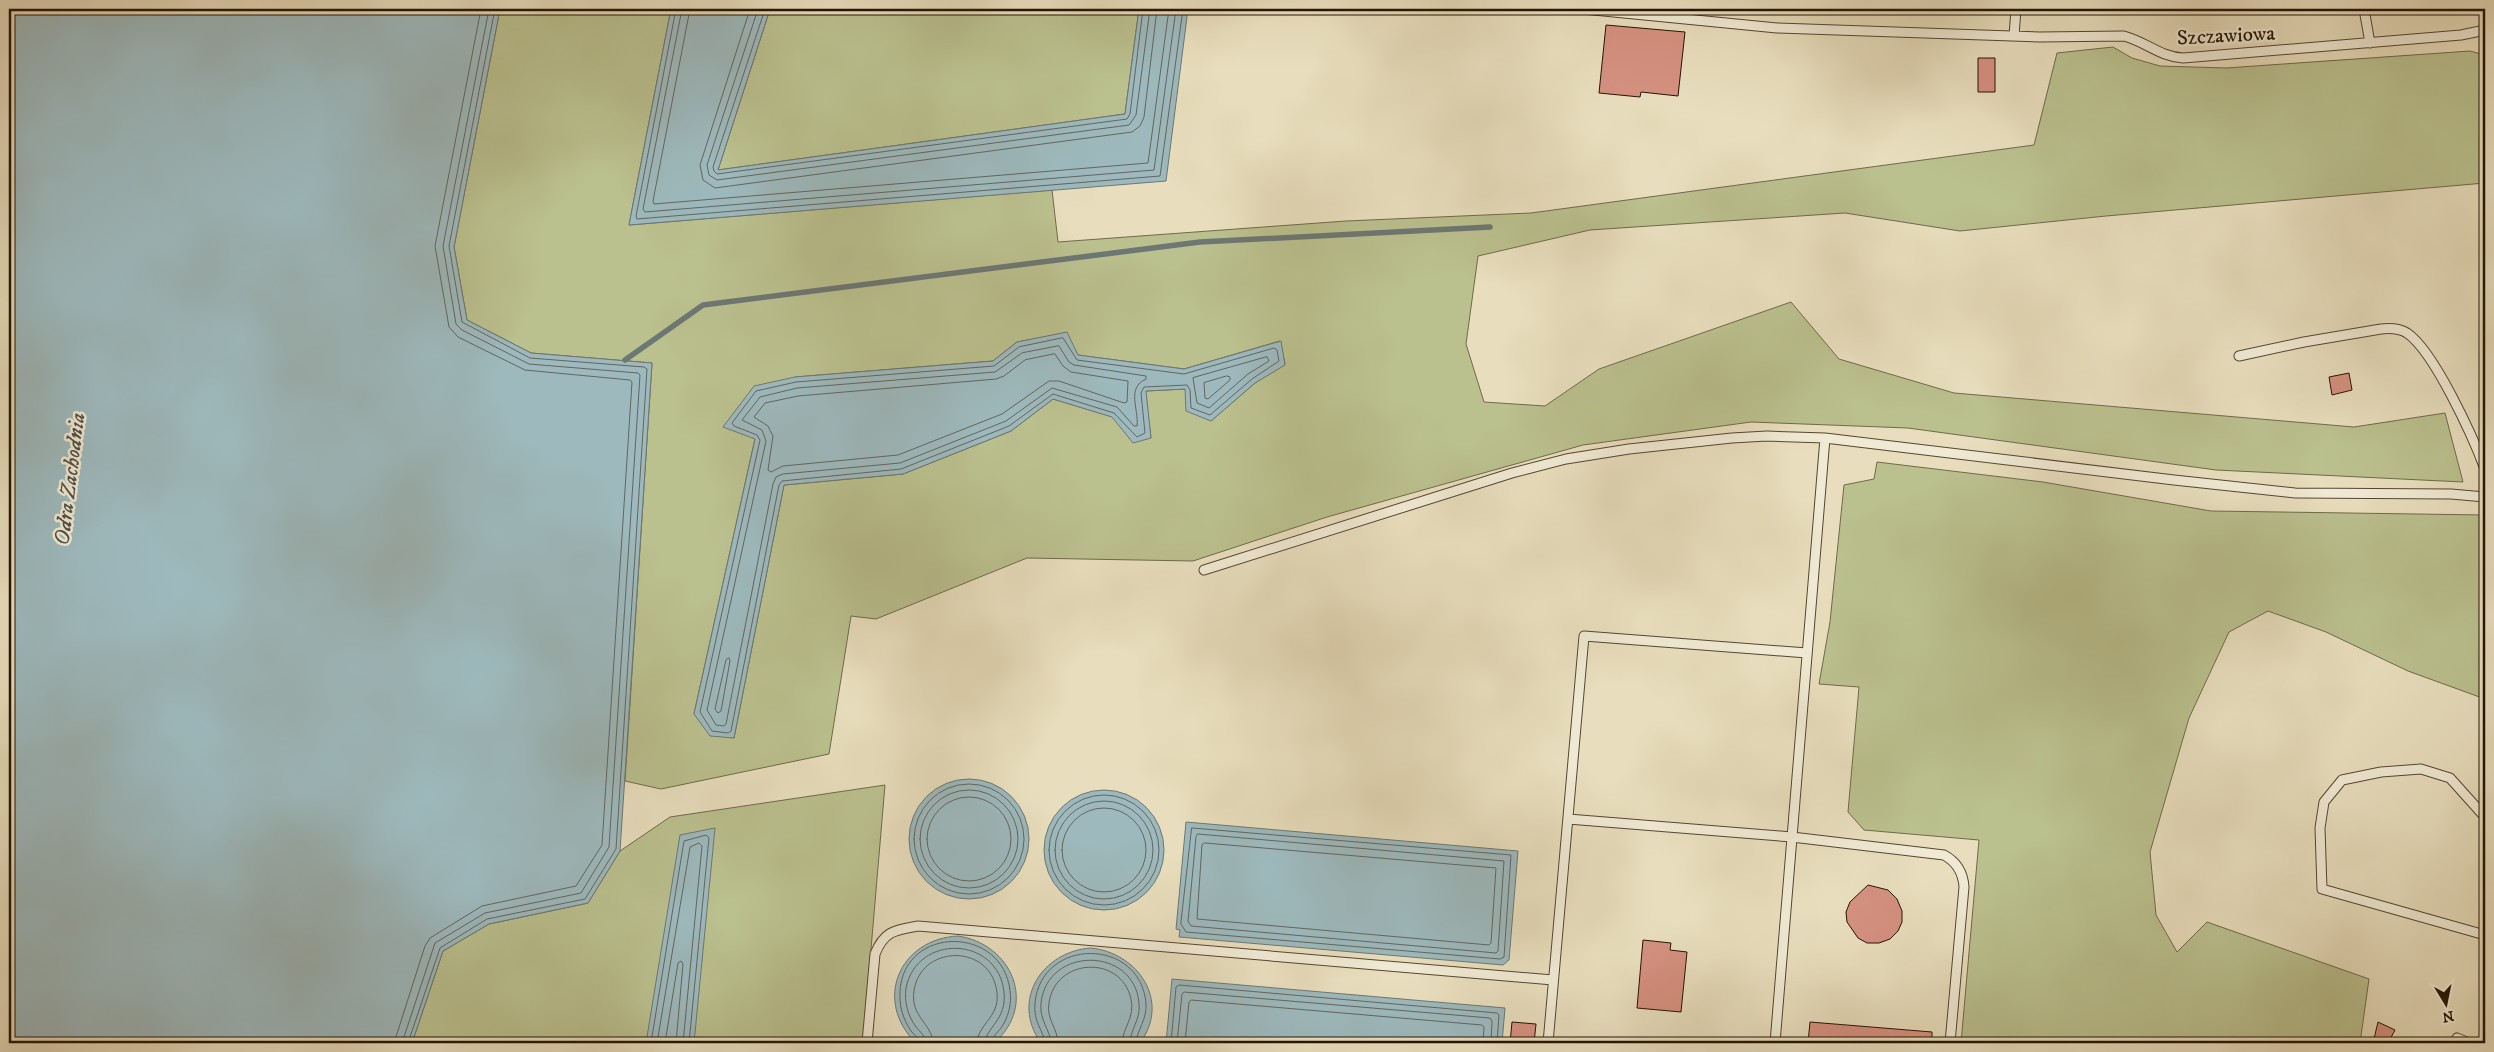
<svg xmlns="http://www.w3.org/2000/svg" width="2494" height="1052" viewBox="0 0 2494 1052" font-family="'IM FELL DW Pica',serif">
<style>
.green{fill:#bac08e;stroke:#706a49;fill-rule:evenodd}
.water{fill:#9db9bd;stroke:#6d7773}
.lines{fill:none;stroke-linecap:round;stroke-linejoin:round}
.shore{stroke:#626660;stroke-width:1}
.stream{stroke:#6d7773;stroke-width:5.5}
.building{fill:#d59180;stroke:#261404}
.lane-casing{stroke:#564632;stroke-width:11}
.lane{stroke:#f0ead4;stroke-width:9}
.labels{text-anchor:middle;dominant-baseline:central;stroke-width:5;stroke-linejoin:round;paint-order:stroke}
.street-label{font-size:21px;fill:#261404;stroke:#f0ead4}
.water-label{font-size:22px;font-style:italic;fill:#504e45;stroke:#f0ead4}
</style>
<rect width="100%" height="100%" fill="#e8debd"/>
<filter id="stains"><feTurbulence type="fractalNoise" baseFrequency=".004" numOctaves="4"/><feColorMatrix values="0 0 0 0 .2 0 0 0 0 .09 0 0 0 0 .02 0 0 0 .5 -.17"/></filter>
<radialGradient id="worn" r=".72"><stop offset=".6" stop-color="#630" stop-opacity="0"/><stop offset="1" stop-color="#630" stop-opacity=".3"/></radialGradient>
<path class="green" d="M 500,9 L 671,9 L 629,225 L 1052,190 L 1058,242 L 1346,221 L 1531,213 L 2034,145 L 2057,53 L 2113,47 L 2132,58 L 2160,66 L 2226,68 L 2470,51 L 2485,55 L 2485,183 L 2106,216 L 1960,231 L 1845,213 L 1590,230 L 1478,256 L 1466,344 L 1484,402 L 1545,406 L 1599,369 L 1791,302 L 1839,359 L 1954,393 L 2354,427 L 2445,413 L 2463,482 L 2216,470 L 1908,428 L 1751,422 L 1583,445 L 1327,517 L 1193,561 L 1027,558 L 876,619 L 851,616 L 829,754 L 661,789 L 625,781 L 652,363 L 531,353 L 467,320 L 454,247 ZM 1067,333 L 1077,355 L 1184,369 L 1280,341 L 1285,364 L 1255,383 L 1211,421 L 1185,389 L 1145,391 L 1151,438 L 1113,417 L 1053,399 L 1011,431 L 903,474 L 784,485 L 734,738 L 694,714 L 755,439 L 795,377 L 993,361 L 1017,342 Z
M 770,9 L 1139,9 L 1125,114 L 718,170 Z
M 1877,462 L 2043,482 L 2211,511 L 2485,515 L 2485,699 L 2408,671 L 2326,632 L 2268,611 L 2229,632 L 2189,718 L 2150,852 L 2156,915 L 2177,952 L 2207,922 L 2369,979 L 2360,1043 L 1961,1043 L 1979,840 L 1864,830 L 1848,812 L 1859,687 L 1819,684 L 1830,622 L 1844,485 L 1874,479 Z
M 885,785 L 863,1043 L 412,1043 L 443,951 L 489,924 L 588,903 L 620,851 L 670,817 Z"/>
<path class="water" d="M 9,9 L 500,9 L 454,247 L 467,320 L 531,353 L 652,363 L 620,851 L 588,903 L 489,924 L 443,951 L 412,1043 L 9,1043 Z
M 671,9 L 770,9 L 718,170 L 1125,114 L 1139,9 L 1188,9 L 1166,181 L 629,225 Z
M 1067,332 L 1078,355 L 1184,369 L 1281,341 L 1285,365 L 1255,383 L 1211,421 L 1186,411 L 1185,389 L 1146,391 L 1151,438 L 1133,443 L 1112,417 L 1053,399 L 1011,431 L 903,474 L 784,485 L 734,738 L 710,736 L 694,714 L 755,439 L 723,427 L 754,386 L 795,377 L 993,361 L 1017,342 Z
M909 839a60 60 0 1 1 120 0a60 60 0 1 1-120 0Z
M1044 850a60 60 0 1 1 120 0a60 60 0 1 1-120 0Z
M 1186,822 L 1518,851 L 1509,960 L 1503,965 L 1179,937 L 1180,930 L 1176,929 Z
M 715,828 L 694,1043 L 646,1043 L 680,835 Z
M 958,936 C 1012,944 1038,1005 994,1043 L 916,1043 C 873,1001 899,939 958,936 Z
M 1091,948 C 1138,953 1171,1001 1140,1043 L 1041,1043 C 1010,1000 1043,951 1091,948 Z
M 1172,979 L 1505,1008 L 1502,1043 L 1166,1043 Z"/>
<g class="lines">
<path class="shore" d="M 676,9 L 636,216 L 637,219 L 1160,176 L 1183,9
M 682,9 L 643,209 L 645,212 L 1154,170 L 1176,9
M 690,9 L 653,201 L 654,204 L 1148,163 L 1169,9
M 750,9 L 700,165 L 703,180 L 715,188 L 1132,132 L 1140,126 L 1144,117 L 1157,9
M 758,9 L 707,165 L 709,175 L 717,180 L 1129,125 L 1136,115 L 1150,9
M 765,9 L 713,167 L 714,171 L 717,174 L 1127,119 L 1130,114 L 1143,9
M 1063,338 L 1077,360 L 1184,374 L 1274,348 L 1277,350 L 1279,361 L 1252,379 L 1210,415 L 1191,408 L 1190,390 L 1187,385 L 1144,387 L 1141,393 L 1145,433 L 1137,437 L 1114,413 L 1053,394 L 1009,426 L 901,469 L 782,481 L 779,485 L 731,731 L 728,733 L 712,731 L 700,712 L 760,440 L 757,435 L 734,426 L 732,423 L 756,391 L 796,382 L 994,366 L 1019,347 Z
M 1059,346 L 1069,362 L 1074,365 L 1146,376 L 1146,379 C 1126,388 1139,409 1137,426 L 1134,426 L 1117,407 L 1052,388 L 1006,421 L 900,463 L 783,474 L 776,477 L 773,484 L 726,724 L 724,726 L 716,725 L 707,710 L 766,441 L 762,430 L 742,420 L 760,397 L 797,388 L 995,372 L 1022,353 Z
M 1055,354 L 1063,366 L 1071,372 L 1128,381 L 1127,402 L 1124,403 L 1059,381 L 1049,381 L 1002,414 L 898,455 L 783,466 L 771,472 L 768,470 L 773,436 L 768,426 L 754,417 L 765,403 L 798,396 L 996,379 L 1004,376 L 1025,360 Z
M 1267,357 L 1269,361 L 1248,374 L 1209,408 L 1197,403 L 1193,378 Z
M 1227,376 L 1230,377 L 1230,380 L 1208,399 L 1205,398 L 1204,383 Z
M 729,658 L 730,661 L 721,711 L 718,713 L 715,709 L 726,660 Z
M914 839a55 55 0 1 1 110 0a55 55 0 1 1-110 0Z
M920 839a49 49 0 1 1 98 0a49 49 0 1 1-98 0Z
M1049 850a55 55 0 1 1 110 0a55 55 0 1 1-110 0Z
M927 839a42 42 0 1 1 84 0a42 42 0 1 1-84 0Z
M1055 850a49 49 0 1 1 98 0a49 49 0 1 1-98 0Z
M1062 850a42 42 0 1 1 84 0a42 42 0 1 1-84 0Z
M 1192,828 L 1511,855 L 1504,957 L 1500,959 L 1186,932 L 1181,924 Z
M 1198,834 L 1504,861 L 1498,951 L 1496,953 L 1191,926 L 1188,921 L 1196,837 Z
M 1205,843 L 1496,868 L 1491,943 L 1489,945 L 1197,919 L 1202,845 Z
M 394,1043 L 425,946 L 430,938 L 482,906 L 576,886 L 602,845 L 632,382 L 630,380 L 525,370 L 458,337 L 449,327 L 435,246 L 481,9
M 402,1043 L 435,943 L 485,913 L 581,893 L 609,847 L 640,375 L 638,373 L 529,364 L 462,330 L 456,324 L 443,246 L 489,9
M 408,1043 L 440,948 L 487,919 L 585,899 L 616,849 L 647,369 L 644,367 L 530,358 L 462,322 L 449,246 L 495,9
M 651,1043 L 684,841 L 706,835 L 709,838 L 689,1043
M 657,1043 L 690,847 L 699,843 L 702,846 L 683,1043
M 665,1043 L 678,963 L 681,961 L 683,964 L 676,1043
M 919,1043 C 919,1037 915,1036 911,1031 C 903,1019 899,1006 900,991 C 904,925 1003,925 1010,991 C 1012,1004 1008,1018 1001,1028 C 997,1033 992,1037 991,1043
M 925,1043 C 925,1035 921,1033 916,1027 C 908,1016 904,1002 906,988 C 917,933 998,936 1004,992 C 1007,1020 986,1027 985,1043
M 933,1043 C 932,1023 910,1017 914,991 C 920,946 986,943 996,987 C 1003,1017 978,1022 977,1043
M 1045,1043 C 1043,1029 1033,1022 1035,1003 C 1041,937 1140,937 1146,1003 C 1147,1021 1137,1029 1136,1043
M 1051,1043 C 1050,1029 1039,1020 1041,1003 C 1047,946 1134,946 1139,1003 C 1141,1020 1130,1029 1130,1043
M 1058,1043 C 1058,1029 1046,1019 1049,1003 C 1055,958 1121,954 1131,999 C 1135,1018 1123,1027 1122,1043
M 1171,1043 L 1176,987 L 1179,985 L 1497,1013 L 1499,1015 L 1497,1043
M 1177,1043 L 1182,994 L 1184,992 L 1490,1018 L 1492,1021 L 1491,1043
M 1185,1043 L 1189,1002 L 1191,1000 L 1482,1025 L 1484,1027 L 1483,1043"/>
<path class="stream" d="M 625,360 L 703,305 L 1200,242 L 1490,227"/>
</g>
<path class="building" d="M 1606,25 L 1685,32 L 1678,96 L 1641,92 L 1640,97 L 1599,93 Z
M 1978,58 L 1995,58 L 1995,92 L 1978,92 Z
M 2349,373 L 2352,390 L 2332,395 L 2329,377 Z
M 1868,885 L 1888,890 L 1897,899 L 1902,911 L 1902,922 L 1898,931 L 1890,939 L 1879,943 L 1867,943 L 1858,938 L 1847,922 L 1846,912 L 1850,902 Z
M 1643,940 L 1671,943 L 1670,950 L 1687,952 L 1681,1012 L 1637,1008 Z
M 1512,1022 L 1536,1024 L 1534,1043 L 1510,1043 Z
M 1810,1022 L 1932,1032 L 1932,1043 L 1808,1043 Z
M 2378,1022 L 2395,1030 L 2388,1043 L 2373,1043 Z"/>
<g class="lines">
<defs>
<path id="lane" d="M 1583,9 L 1777,28 L 2040,37 L 2124,36 C 2146,42 2161,57 2183,58 L 2461,35 L 2485,30
M 2364,9 L 2370,43
M 2014,36 L 2016,9
M 2239,356 L 2304,342 L 2381,329 C 2390,328 2399,328 2407,333 C 2434,351 2473,437 2485,469
M 1204,570 L 1512,473 L 1566,459 L 1629,449 L 1732,438 L 1767,436 L 1825,438 L 2174,480 L 2295,493 L 2451,494 L 2485,497
M 2485,817 L 2450,778 L 2421,769 L 2381,772 L 2342,780 L 2324,802 L 2320,828 L 2322,889 L 2485,935
M 1568,819 L 1792,837 L 1944,855 C 1957,862 1963,872 1964,887 L 1950,1043
M 867,1043 L 875,954 C 884,931 895,930 918,926 L 1553,980
M 1548,1043 L 1584,636 L 1807,653
M 1775,1043 L 1825,438
M 2454,1043 L 2457,1038 L 2469,1043"/>
</defs>
<use href="#lane" class="lane-casing"/>
<use href="#lane" class="lane"/>
</g>
<g class="labels">
<g class="street-label">
<text transform="translate(2226 36) rotate(-3)">Szczawiowa</text>
</g>
<g class="water-label">
<text transform="translate(70 479) rotate(-83)">Odra Zachodnia</text>
</g>
</g>
<rect width="2494" height="1052" fill="none" stroke="#e8debd" stroke-width="30"/>
<rect x="10" y="10" width="2474" height="1032" fill="none" stroke="#261404" stroke-width="2.5"/>
<rect x="15" y="15" width="2464" height="1022" fill="none" stroke="#261404"/>
<g transform="translate(2446 1004) rotate(170)" stroke="#f0ead4" stroke-width="4" paint-order="stroke">
<path d="M0-4L9 19L0 12L-9 19Z" fill="#261404"/>
<text y="-8" font-size="14" font-weight="bold" text-anchor="middle" fill="#261404">N</text>
</g>
<rect width="100%" height="100%" filter="url(#stains)"/>
<rect width="100%" height="100%" fill="url(#worn)"/>
</svg>
